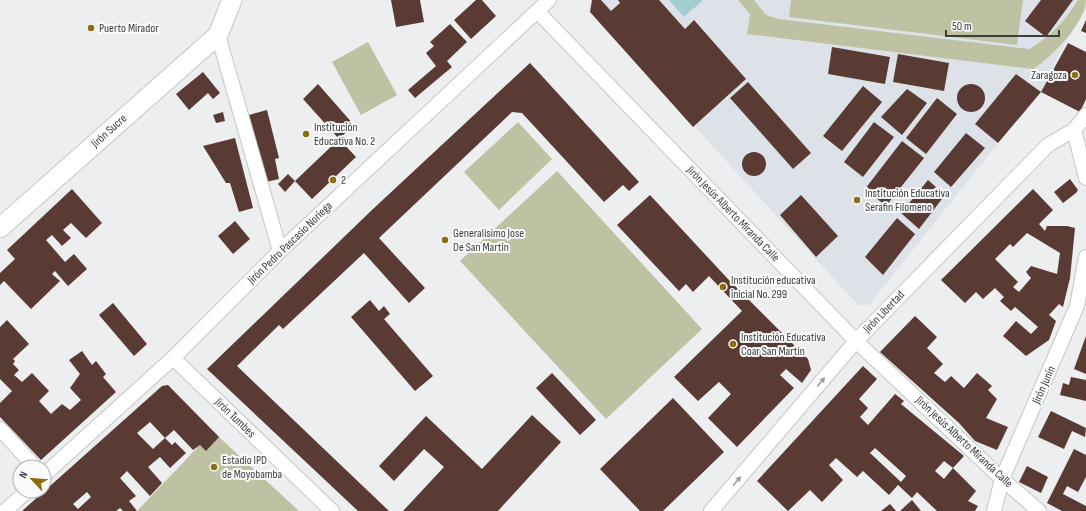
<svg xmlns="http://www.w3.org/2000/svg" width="1086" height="511" viewBox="0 0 1086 511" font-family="'Sofia Sans Condensed',sans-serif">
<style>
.built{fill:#dce2e8}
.green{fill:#bfc1a3}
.water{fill:#a3ced1}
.building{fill:#5a3b33;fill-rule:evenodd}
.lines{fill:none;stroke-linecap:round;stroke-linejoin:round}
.street-casing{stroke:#c5c6c7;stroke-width:16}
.secondary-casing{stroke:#c5c6c7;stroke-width:21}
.street{stroke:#fff;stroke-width:14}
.secondary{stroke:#fff;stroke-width:19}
.oneway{fill:#9e9e9e}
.poi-dot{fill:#8c6d0f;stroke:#fafbfc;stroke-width:1.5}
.labels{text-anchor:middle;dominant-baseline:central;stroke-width:4;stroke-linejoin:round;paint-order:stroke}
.poi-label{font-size:12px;fill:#3c3d3d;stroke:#fafbfc;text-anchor:start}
.street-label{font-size:12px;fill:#3c3d3d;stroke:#fafbfc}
</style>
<rect width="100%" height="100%" fill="#edeeef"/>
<path class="built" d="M 592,0 L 1086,0 L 1086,9 L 1063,47 L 1041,92 L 998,143 L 869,305 L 858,305 L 590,12 Z"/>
<path class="green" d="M 738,0 L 754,0 L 766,15 L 779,19 L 1029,49 C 1049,38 1066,20 1078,0 L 1086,0 C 1086,22 1051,58 1033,69 L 747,34 L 750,14 Z
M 791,0 L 1023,0 L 1017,45 L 789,17 Z
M 368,42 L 397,95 L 361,115 L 332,62 Z
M 518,122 L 552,159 L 499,210 L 464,172 Z
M 557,171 L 702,329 L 606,419 L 460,261 Z
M 213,431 L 219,437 L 299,511 L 137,511 Z"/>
<path class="water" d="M 669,0 L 703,0 L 684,17 Z"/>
<path class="building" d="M 391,0 L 420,0 L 424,22 L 396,27 Z
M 476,0 L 482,0 L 496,16 L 471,39 L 454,20 Z
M 592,0 L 601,0 L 611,11 L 620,3 L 618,0 L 659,0 L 685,29 L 694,20 L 746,79 L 693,127 L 590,12 Z
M 1041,0 L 1073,0 L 1046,37 L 1025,21 Z
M 1086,20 L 1086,33 L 1081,31 Z
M 450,24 L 467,42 L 447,61 L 452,67 L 415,98 L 408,90 L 436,66 L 426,53 L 434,46 L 430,42 Z
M 1068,43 L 1086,52 L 1086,99 L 1080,112 L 1041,92 Z
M 832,47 L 890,57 L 885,84 L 828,74 Z
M 898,54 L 949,63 L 944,91 L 893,82 Z
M 530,63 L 639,182 L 629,191 L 623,185 L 604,202 L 522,113 L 512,112 L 379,238 L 425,288 L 409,303 L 364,253 L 283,329 L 279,325 L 237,366 L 389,511 L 358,511 L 207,369 L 373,209 Z
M 203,72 L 220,93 L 213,99 L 208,93 L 189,110 L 176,94 Z
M 1016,74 L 1041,92 L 998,143 L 975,124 Z
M 748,82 L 811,153 L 793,169 L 730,98 Z
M957 98a14 14 0 1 1 28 0a14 14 0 1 1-28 0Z
M 318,84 L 354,125 L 339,139 L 356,157 L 312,199 L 295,181 L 339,139 L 303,99 Z
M 863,86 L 882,102 L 842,151 L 823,136 Z
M 907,89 L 927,103 L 902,135 L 881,117 Z
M 937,98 L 957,114 L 926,154 L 906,138 Z
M 267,110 L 279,158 L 275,159 L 279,179 L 266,182 L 249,115 Z
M 223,112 L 225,121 L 216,123 L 213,115 Z
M 874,122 L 894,137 L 863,177 L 844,162 Z
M 966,133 L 985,148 L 951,187 L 934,172 Z
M 235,138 L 253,208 L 239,212 L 230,183 L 226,183 L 203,146 Z
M 902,141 L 924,158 L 886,206 L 865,189 Z
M742 164a12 12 0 1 1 24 0a12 12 0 1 1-24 0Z
M 288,174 L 295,181 L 285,192 L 278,184 Z
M 1070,179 L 1078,190 L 1076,193 L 1063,203 L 1054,192 Z
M 928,180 L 945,195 L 919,229 L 901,213 Z
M 72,189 L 102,223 L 86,238 L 71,223 L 63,230 L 71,238 L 62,246 L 52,235 L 46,240 L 65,262 L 74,254 L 87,269 L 68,286 L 55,271 L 52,274 L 60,281 L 31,309 L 4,281 L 0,285 L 0,273 L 15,259 L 7,250 Z
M 1033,189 L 1053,210 L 1039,224 L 1045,231 L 1047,226 L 1067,226 L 1075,228 L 1070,278 L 1063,307 L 1059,304 L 1049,315 L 1056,321 L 1049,340 L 1026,356 L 1003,336 L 1016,321 L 1031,334 L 1038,327 L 1015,307 L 1011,311 L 1000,301 L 1004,297 L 995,288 L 983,299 L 976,292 L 965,303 L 941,280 ZM 1027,233 L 1060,253 L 1057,274 L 1031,266 L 1026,272 L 1031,278 L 1019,292 L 1013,287 L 1018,282 L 995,259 L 1010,244 L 1013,247 Z
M 650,195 L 727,278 L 808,359 L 811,370 L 802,383 L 786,369 L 780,375 L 794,388 L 737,447 L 708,418 L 731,394 L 719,382 L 698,401 L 674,377 L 742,311 L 709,276 L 693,292 L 686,284 L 679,291 L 617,225 Z
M 801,195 L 838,236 L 816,257 L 780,215 Z
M 897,218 L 915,234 L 883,275 L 865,257 Z
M 235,221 L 250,239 L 233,254 L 218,236 Z
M 370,300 L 379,311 L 384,306 L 390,314 L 384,319 L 433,376 L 415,391 L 351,317 Z
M 113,303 L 147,344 L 134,356 L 99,315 Z
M 915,316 L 937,337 L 927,348 L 943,364 L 934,373 L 945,382 L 951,376 L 964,388 L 977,373 L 992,386 L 988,390 L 997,399 L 986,418 L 1008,427 L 997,450 L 975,441 L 959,423 L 880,352 Z
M 7,320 L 29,344 L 13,359 L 15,361 L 13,364 L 19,370 L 14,375 L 22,382 L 32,373 L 49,391 L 39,401 L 51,414 L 62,404 L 70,410 L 81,400 L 70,388 L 80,374 L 69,360 L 82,351 L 92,365 L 96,361 L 106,374 L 103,377 L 116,392 L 41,460 L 0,417 L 0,403 L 12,391 L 0,379 L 0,327 Z
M 1086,336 L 1086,374 L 1074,369 Z
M 863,366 L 877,379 L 859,399 L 868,408 L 860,417 L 868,425 L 895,394 L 904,401 L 901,404 L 964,456 L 953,468 L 944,461 L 935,471 L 944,479 L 953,468 L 976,491 L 968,501 L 978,506 L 975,511 L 937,511 L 917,492 L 912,498 L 898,485 L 889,495 L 863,471 L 857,477 L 836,458 L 829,465 L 843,480 L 822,502 L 810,490 L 788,511 L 757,481 ZM 875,448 L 906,476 L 901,482 L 870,453 Z
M 552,373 L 596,420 L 580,435 L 536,388 Z
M 1071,377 L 1086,380 L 1086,401 L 1060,395 L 1063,383 L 1069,385 Z
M 168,385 L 219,437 L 206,451 L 200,445 L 193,450 L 174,430 L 165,438 L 150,422 L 137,433 L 153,449 L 165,438 L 172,445 L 175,442 L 186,453 L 170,468 L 160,457 L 148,467 L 162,483 L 150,496 L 127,471 L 120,478 L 136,496 L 129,501 L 137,511 L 123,511 L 120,508 L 116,511 L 22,511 L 162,386 ZM 87,492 L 91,497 L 78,509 L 73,504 Z
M 673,398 L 724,452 L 663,511 L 640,511 L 600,469 Z
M 1051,411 L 1086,428 L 1085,437 L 1072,431 L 1064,449 L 1038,437 Z
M 532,415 L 561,442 L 498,511 L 403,511 L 444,467 L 424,449 L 394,481 L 379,466 L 426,416 L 482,469 Z
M 1074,449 L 1086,455 L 1086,477 L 1078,492 L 1067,486 L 1063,494 L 1086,506 L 1086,511 L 1062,511 L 1047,503 Z
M 1027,466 L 1048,477 L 1041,493 L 1019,482 Z
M 912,500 L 921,511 L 900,511 Z
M 890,504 L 896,511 L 881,511 Z"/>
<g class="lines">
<defs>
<path id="street" d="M 537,11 L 856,341 L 1002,479 L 1039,511
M 218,35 L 280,251
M 1074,130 L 1086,178
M 173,358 L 332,511
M 0,429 L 35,467
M 44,475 L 173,358 L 280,251 L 549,0
M 5,511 L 27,491
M 711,511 L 856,341 L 1048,145 L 1074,130 L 1086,115
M 994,511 L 1002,479 L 1077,306 L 1086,257"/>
<path id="secondary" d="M 0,228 L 218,35 L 232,0"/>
</defs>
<use href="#street" class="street-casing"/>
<use href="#secondary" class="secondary-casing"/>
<use href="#street" class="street"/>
<use href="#secondary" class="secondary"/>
</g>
<defs><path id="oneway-solid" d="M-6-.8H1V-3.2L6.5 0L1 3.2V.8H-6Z"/></defs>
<g class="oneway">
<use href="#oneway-solid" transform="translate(821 382) rotate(-50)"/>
<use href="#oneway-solid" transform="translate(737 481) rotate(-50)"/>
</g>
<g class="poi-dot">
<circle cx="91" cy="28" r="4"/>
<circle cx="1075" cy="75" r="4"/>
<circle cx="306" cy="134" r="4"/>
<circle cx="333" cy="180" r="4"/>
<circle cx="857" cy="200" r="4"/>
<circle cx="445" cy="240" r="4"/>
<circle cx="723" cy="287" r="4"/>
<circle cx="733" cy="344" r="4"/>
<circle cx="214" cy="467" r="4"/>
</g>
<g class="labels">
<g class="poi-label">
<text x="99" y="28">Puerto Mirador</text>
<text x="1067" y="75" text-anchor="end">Zaragoza</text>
<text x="314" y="127">Institución<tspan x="314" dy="14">Educativa No. 2</tspan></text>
<text x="341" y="180">2</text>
<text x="865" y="193">Institución Educativa<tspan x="865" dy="14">Serafin Filomeno</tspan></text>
<text x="453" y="233">Generalisimo Jose<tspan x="453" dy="14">De San Martin</tspan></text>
<text x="731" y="280">Institución educativa<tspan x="731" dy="14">inicial No. 299</tspan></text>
<text x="741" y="337">Institución Educativa<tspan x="741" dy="14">Coar San Martin</tspan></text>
<text x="222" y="460">Estadio IPD<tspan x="222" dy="14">de Moyobamba</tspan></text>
</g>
<g class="street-label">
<text transform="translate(109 131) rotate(-42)">Jirón Sucre</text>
<text transform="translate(733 214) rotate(46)">Jirón Jesús Alberto Miranda Calle</text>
<text transform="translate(290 243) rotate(-44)">Jirón Pedro Pascasio Noriega</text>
<text transform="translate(884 312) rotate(-46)">Jirón Libertad</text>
<text transform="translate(1044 385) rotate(-66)">Jirón Junín</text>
<text transform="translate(235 418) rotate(44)">Jirón Tumbes</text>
<text transform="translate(964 442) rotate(43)">Jirón Jesús Alberto Miranda Calle</text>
</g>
</g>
<g transform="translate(32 479) rotate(296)"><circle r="19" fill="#fafbfc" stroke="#aeafb0"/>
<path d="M0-3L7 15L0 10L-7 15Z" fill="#8c6d0f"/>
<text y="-6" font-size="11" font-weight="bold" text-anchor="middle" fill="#3c3d3d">N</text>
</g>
<path d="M946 30v6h113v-6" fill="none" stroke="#3c3d3d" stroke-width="2"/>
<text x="952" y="30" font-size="12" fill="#3c3d3d" stroke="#fafbfc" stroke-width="3" paint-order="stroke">50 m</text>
</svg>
